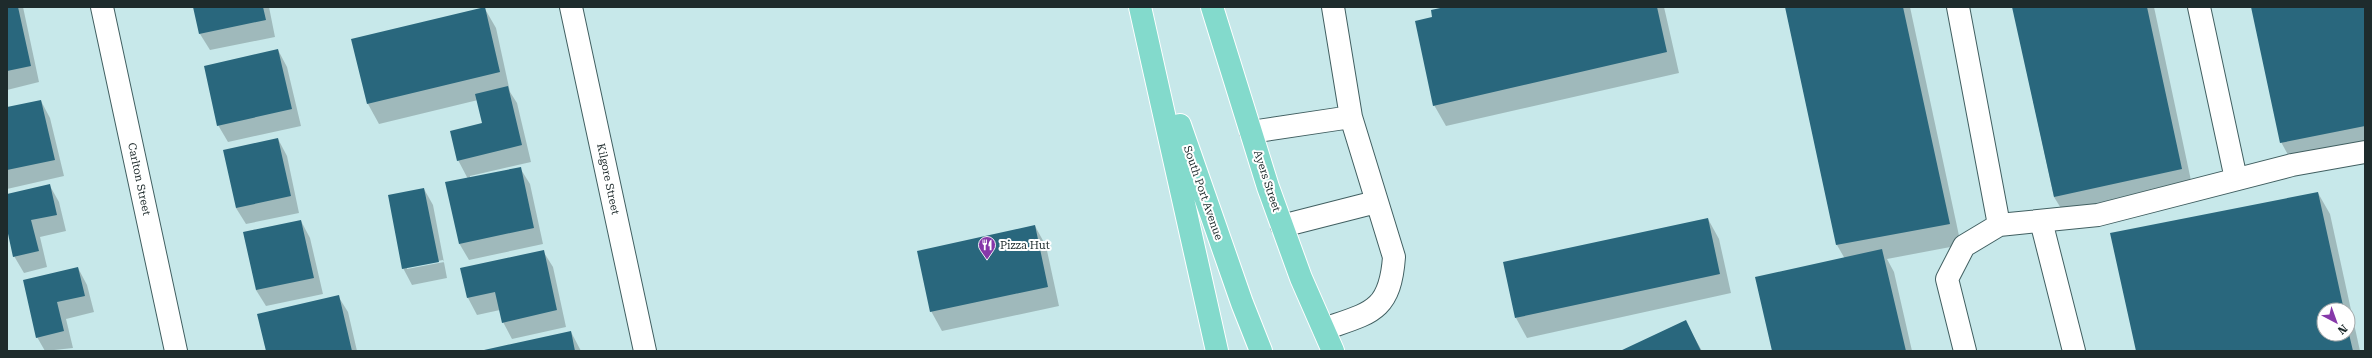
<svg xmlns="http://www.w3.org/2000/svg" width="2372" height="358" viewBox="0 0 2372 358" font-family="'Roboto Serif',serif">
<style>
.shadow{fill:#0003;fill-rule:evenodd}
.building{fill:#29677d}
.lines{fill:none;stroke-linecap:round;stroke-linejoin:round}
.minor-casing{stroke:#415f61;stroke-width:24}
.major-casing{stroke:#fff;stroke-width:24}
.minor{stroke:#fff;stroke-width:22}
.major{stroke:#83dacc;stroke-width:22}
.labels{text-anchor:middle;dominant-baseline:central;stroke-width:4;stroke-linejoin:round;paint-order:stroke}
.street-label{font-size:11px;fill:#1e2b2c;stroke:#fff}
.poi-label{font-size:11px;fill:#1e2b2c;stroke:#fff;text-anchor:start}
</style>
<rect width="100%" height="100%" fill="#c7e8ea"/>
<path class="shadow" d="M 7,7 L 23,7 L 39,82 L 7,90 Z
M 195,7 L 269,7 L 275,37 L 210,50 L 200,34 Z
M 1450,7 L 1664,7 L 1679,73 L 1446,126 L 1434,105 L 1433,18 Z
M 1786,7 L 1910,7 L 1961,245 L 1887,259 L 1894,272 L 1912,351 L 1773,351 L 1845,259 L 1837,245 Z
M 2013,7 L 2154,7 L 2193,190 L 2067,218 L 2054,197 Z
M 2252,7 L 2365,7 L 2365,150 L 2293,164 L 2281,142 Z
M 485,9 L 496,28 L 510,92 L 517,103 L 531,162 L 470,176 L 470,178 L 520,168 L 530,184 L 543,244 L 469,260 L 459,243 L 468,179 L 458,160 L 484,124 L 478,100 L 379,124 L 368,104 L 353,40 Z
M 278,50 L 287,67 L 301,126 L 228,142 L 218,125 Z
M 41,101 L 50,118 L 64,176 L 7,189 L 7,108 Z
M 278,139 L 287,156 L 299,213 L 246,224 L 236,208 Z
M 50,186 L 59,202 L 66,231 L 40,237 L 47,267 L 24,273 L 14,256 L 7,224 L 7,195 Z
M 424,189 L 433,205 L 447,278 L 412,285 L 403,268 ZM 443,260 L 444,262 L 407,269 L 407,267 Z
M 2318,193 L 2330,214 L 2360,351 L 2137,351 ZM 2324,310 L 2348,310 L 2348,334 L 2324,334 Z
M 1708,219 L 1719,239 L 1731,293 L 1527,338 L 1516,318 Z
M 301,221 L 310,238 L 323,294 L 266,306 L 256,290 Z
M 1035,226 L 1046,246 L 1059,306 L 942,331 L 931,311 Z
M 543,251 L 553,267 L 566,327 L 512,339 L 503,322 L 500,310 L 477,315 L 468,298 L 461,269 Z
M 78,268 L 87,285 L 94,312 L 66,319 L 73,348 L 45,351 L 37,337 L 24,281 Z
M 338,296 L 348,312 L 357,351 L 267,351 Z
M 1685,321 L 1702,351 L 1622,351 Z
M 571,332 L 581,351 L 486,351 Z"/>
<path class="building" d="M 7,7 L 18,7 L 31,66 L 7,71 Z
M 193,7 L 263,7 L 266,20 L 199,34 Z
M 485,7 L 500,72 L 367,104 L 351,39 Z
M 1445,7 L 1657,7 L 1667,52 L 1433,106 L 1415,21 L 1432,17 L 1431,10 Z
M 1785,7 L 1903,7 L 1950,224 L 1836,245 Z
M 2012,7 L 2147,7 L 2182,169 L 2054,197 Z
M 2251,7 L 2365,7 L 2365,126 L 2280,143 Z
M 278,49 L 292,109 L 217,126 L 204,66 Z
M 508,86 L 522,145 L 457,161 L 450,131 L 482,123 L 475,94 Z
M 41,100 L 55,160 L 7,170 L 7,107 Z
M 278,138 L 291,196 L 236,208 L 223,150 Z
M 521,167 L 534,228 L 459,244 L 445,182 Z
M 50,184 L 57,215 L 31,220 L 39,251 L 13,257 L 7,229 L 7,194 Z
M 424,188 L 439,262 L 402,269 L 388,195 Z
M 2318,192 L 2344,310 L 2324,310 L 2324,334 L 2349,334 L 2353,351 L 2136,351 L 2110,233 Z
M 1708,218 L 1720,274 L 1515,318 L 1503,262 Z
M 301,220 L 314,278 L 256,290 L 243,232 Z
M 1035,225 L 1048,287 L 930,312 L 917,251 Z
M 1882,249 L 1906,351 L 1772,351 L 1755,277 Z
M 544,250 L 557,310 L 502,323 L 495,292 L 467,298 L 460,268 Z
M 78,267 L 85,296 L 57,302 L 64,331 L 36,338 L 23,280 Z
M 339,295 L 352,351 L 266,351 L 257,314 Z
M 1686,320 L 1701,351 L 1620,351 Z
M 571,331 L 575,351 L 484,351 L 484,350 Z"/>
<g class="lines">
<defs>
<path id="minor" d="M 102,7 L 176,351
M 571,7 L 645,351
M 1958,7 L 1999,225 L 2098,215 L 2292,165 L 2365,152
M 2199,7 L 2236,179
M 1251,132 L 1351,117 L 1333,7
M 2041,221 L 2074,351
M 1282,226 L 1376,202
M 1324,329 C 1370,313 1390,312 1394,257 L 1351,117
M 1965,351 L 1947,279 L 1964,246 L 1999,225"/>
<path id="major" d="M 1140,7 L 1217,351
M 1212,7 L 1268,187 L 1301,278 L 1333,351
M 1180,125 L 1242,303 L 1261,351"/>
</defs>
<use href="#minor" class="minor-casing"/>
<use href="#major" class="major-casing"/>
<use href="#minor" class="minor"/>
<use href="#major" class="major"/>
</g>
<defs>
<symbol id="restaurant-pin" viewBox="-11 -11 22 30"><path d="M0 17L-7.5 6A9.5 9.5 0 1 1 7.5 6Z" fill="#8638a9" stroke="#fff"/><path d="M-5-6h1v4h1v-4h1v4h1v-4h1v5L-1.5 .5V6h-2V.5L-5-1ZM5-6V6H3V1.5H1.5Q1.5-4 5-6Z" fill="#fff"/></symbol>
</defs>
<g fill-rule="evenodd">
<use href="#restaurant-pin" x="977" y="235" width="20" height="27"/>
</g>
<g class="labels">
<g class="street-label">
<text transform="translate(139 179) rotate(78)">Carlton Street</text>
<text transform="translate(608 179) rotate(78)">Kilgore Street</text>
<text transform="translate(1267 181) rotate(72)">Ayers Street</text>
<text transform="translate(1203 193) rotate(71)">South Port Avenue</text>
</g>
<g class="poi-label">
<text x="1000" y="245">Pizza Hut</text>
</g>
</g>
<rect width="2372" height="358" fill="none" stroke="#1e2b2c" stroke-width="16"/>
<g transform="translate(2336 322) rotate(139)"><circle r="19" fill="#ffffff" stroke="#a5aaab"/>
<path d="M0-3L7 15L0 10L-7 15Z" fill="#8638a9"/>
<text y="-6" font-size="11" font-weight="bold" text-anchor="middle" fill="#1e2b2c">N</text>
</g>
</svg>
